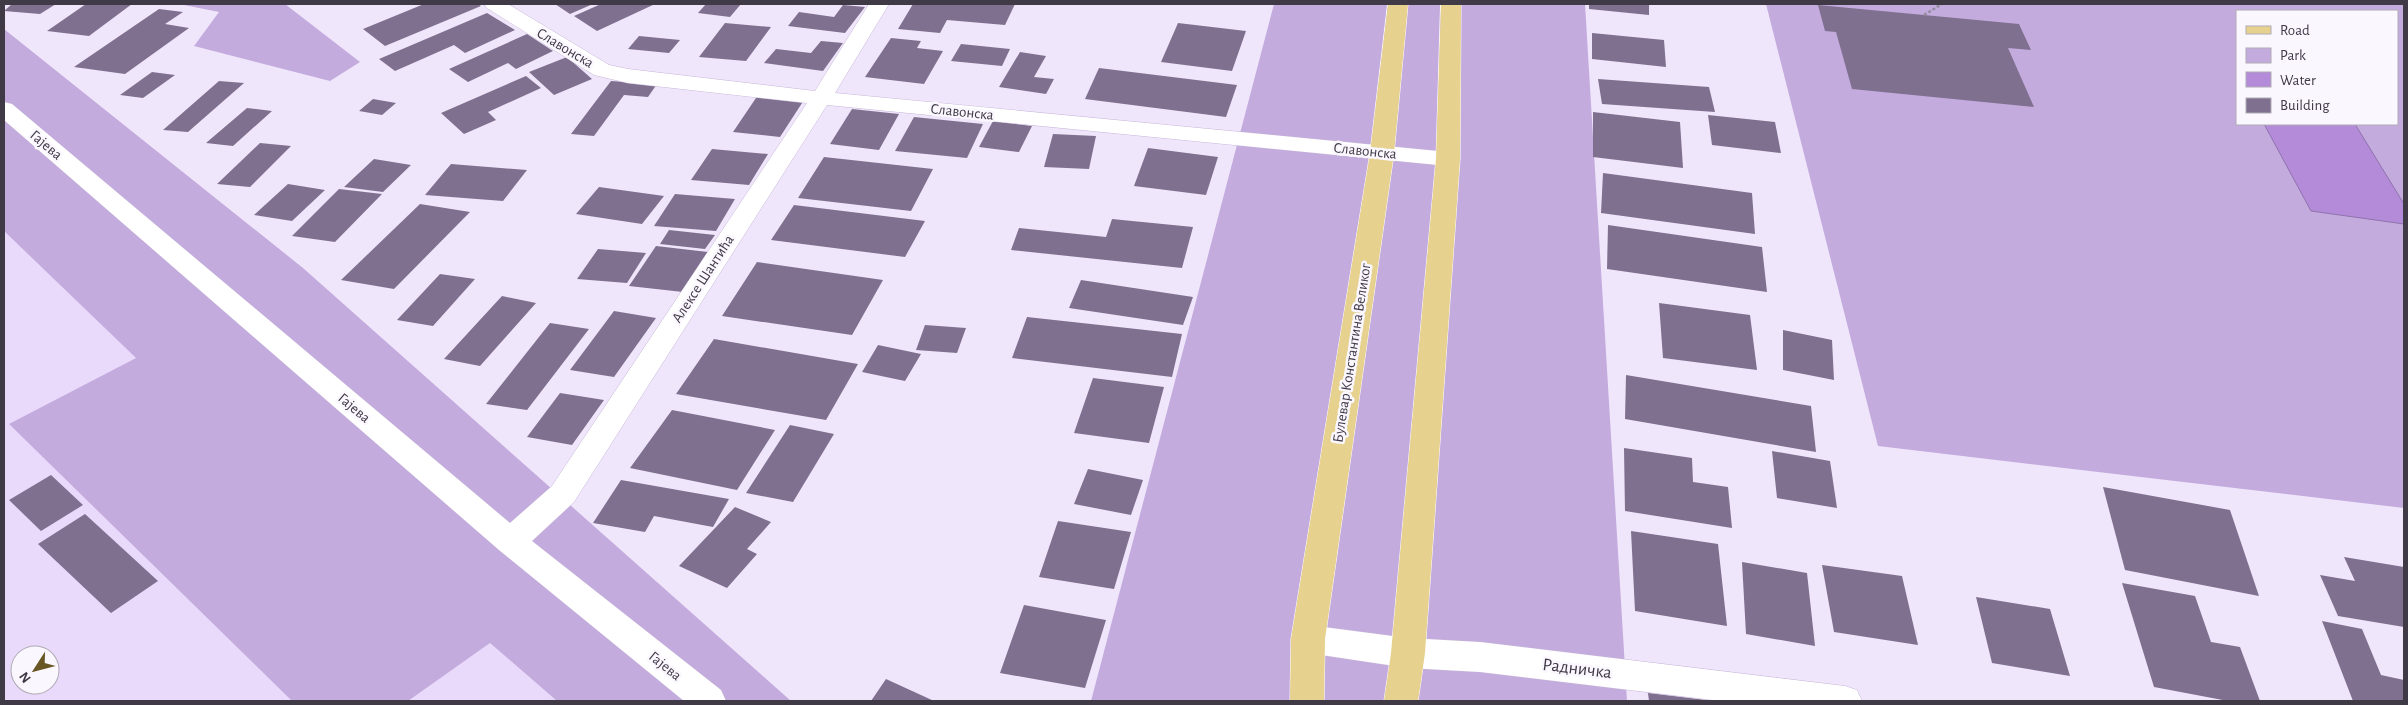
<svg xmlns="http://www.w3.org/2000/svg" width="2408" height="705" viewBox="0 0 2408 705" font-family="'Alegreya Sans',sans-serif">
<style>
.built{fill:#e9dafb;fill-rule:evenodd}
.green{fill:#c4abde;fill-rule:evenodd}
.water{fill:#b38bd9;stroke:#9073ad}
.building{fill:#7f708f}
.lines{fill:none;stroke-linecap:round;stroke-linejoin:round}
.minor-casing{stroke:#c7b7d8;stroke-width:1}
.major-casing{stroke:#fff;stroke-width:1}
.path{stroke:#958d9e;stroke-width:2.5;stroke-dasharray:3 2;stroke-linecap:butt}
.minor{fill:#fff;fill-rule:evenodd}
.major{fill:#e6d18e;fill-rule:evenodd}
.labels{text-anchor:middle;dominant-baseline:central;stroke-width:5;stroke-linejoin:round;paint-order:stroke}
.street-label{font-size:15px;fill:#403a47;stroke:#faf7fe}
.near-street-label{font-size:18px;fill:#403a47;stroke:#faf7fe}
</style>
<rect width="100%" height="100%" fill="#f0e6fb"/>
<path class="built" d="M 4,231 L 136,358 L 10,425 L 292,701 L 4,701 ZM 20,655 L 50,655 L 50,685 L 20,685 Z
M 490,643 L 557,701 L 408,701 Z"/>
<path class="green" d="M 179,4 L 285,4 L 360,62 L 330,81 L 194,46 L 219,12 Z
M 1274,4 L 1585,4 L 1627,701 L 1091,701 Z
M 1766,4 L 2404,4 L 2404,508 L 1878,446 ZM 2237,11 L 2397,11 L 2397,124 L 2237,124 Z
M 4,29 L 303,268 L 791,701 L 557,701 L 490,643 L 408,701 L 292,701 L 9,424 L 136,358 L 4,231 Z"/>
<path class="water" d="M 2264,124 L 2355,124 L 2404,204 L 2404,224 L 2311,211 Z"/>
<path class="building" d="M 12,4 L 56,4 L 40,14 L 4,11 Z
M 86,4 L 132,4 L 89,36 L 47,31 Z
M 424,4 L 478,4 L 481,6 L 385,46 L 363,29 Z
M 555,4 L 593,4 L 570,14 Z
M 601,4 L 655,4 L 597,31 L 574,16 Z
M 706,4 L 741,4 L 730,17 L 698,13 Z
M 913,4 L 1015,4 L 1005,25 L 947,20 L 940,33 L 898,29 Z
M 1589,4 L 1649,4 L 1649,15 L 1589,9 Z
M 843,5 L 865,7 L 845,33 L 788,26 L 799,12 L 834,17 Z
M 1818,5 L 2019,24 L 2031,50 L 2008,48 L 2034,107 L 1852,89 L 1836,32 L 1825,31 Z
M 159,9 L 183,12 L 165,24 L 189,28 L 125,74 L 74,67 Z
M 487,13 L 515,30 L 465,53 L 454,45 L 395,71 L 379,59 Z
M 725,23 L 771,27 L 746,61 L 699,57 Z
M 1178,23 L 1246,31 L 1232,71 L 1161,62 Z
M 1592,33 L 1664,40 L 1666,67 L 1592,59 Z
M 527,34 L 553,51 L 516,69 L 508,63 L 468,82 L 449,69 Z
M 639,36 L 680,40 L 669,53 L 628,49 Z
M 891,38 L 921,41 L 917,48 L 943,51 L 924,84 L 865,77 Z
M 821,41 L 843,43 L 823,71 L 764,63 L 776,49 L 811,53 Z
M 961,44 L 1010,49 L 1002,66 L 951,61 Z
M 1020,52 L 1046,56 L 1034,77 L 1054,79 L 1046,94 L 999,87 Z
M 567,57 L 592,79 L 554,95 L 529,72 Z
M 1099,68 L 1237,85 L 1226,117 L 1085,99 Z
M 152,72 L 175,75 L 143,98 L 120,95 Z
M 526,76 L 541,88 L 488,112 L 496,120 L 464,134 L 441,113 Z
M 1598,79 L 1709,87 L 1715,112 L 1602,104 Z
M 219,81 L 244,83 L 188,132 L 163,130 Z
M 611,81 L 657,84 L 648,97 L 624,95 L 594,136 L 571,134 Z
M 758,95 L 804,100 L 780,137 L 733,132 Z
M 373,99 L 396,103 L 382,115 L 359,111 Z
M 247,108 L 272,111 L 233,146 L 206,143 Z
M 852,109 L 899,114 L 879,150 L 830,144 Z
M 1593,112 L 1680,122 L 1683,168 L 1593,157 Z
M 1708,115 L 1775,122 L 1781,153 L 1712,145 Z
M 914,117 L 983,124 L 967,158 L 895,151 Z
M 993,121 L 1032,126 L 1019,152 L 979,147 Z
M 1053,134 L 1096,136 L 1089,169 L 1044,167 Z
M 260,143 L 291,146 L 250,187 L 217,184 Z
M 1148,148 L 1218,157 L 1206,195 L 1134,186 Z
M 712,149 L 768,154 L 749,185 L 691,180 Z
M 824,157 L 933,169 L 911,211 L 798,198 Z
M 374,159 L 411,165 L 383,192 L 344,187 Z
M 451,164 L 527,170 L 503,201 L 425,195 Z
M 1603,173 L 1752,193 L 1755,234 L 1601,213 Z
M 288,184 L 325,190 L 292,221 L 254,215 Z
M 599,187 L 664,196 L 642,224 L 576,214 Z
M 339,189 L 382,194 L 335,242 L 292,236 Z
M 675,194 L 735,199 L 716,231 L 654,226 Z
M 420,204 L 470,212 L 394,289 L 341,280 Z
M 794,205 L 925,221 L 905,257 L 771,240 Z
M 1112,219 L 1193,227 L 1182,268 L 1011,250 L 1019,228 L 1106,237 Z
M 1608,225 L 1762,247 L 1767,292 L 1607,269 Z
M 669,230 L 715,235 L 705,249 L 660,244 Z
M 656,246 L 708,252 L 683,292 L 629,286 Z
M 598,249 L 646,253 L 627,283 L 577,279 Z
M 757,262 L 883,280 L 852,335 L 722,316 Z
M 440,274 L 475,279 L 433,326 L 397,320 Z
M 1081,280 L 1193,297 L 1183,325 L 1069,308 Z
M 502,296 L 536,303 L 480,366 L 444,359 Z
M 1659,303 L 1750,315 L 1757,370 L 1663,358 Z
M 614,311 L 656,318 L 614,377 L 570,370 Z
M 1027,317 L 1182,334 L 1172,377 L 1012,358 Z
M 550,323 L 589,329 L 527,410 L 486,404 Z
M 925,325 L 966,328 L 957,353 L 916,350 Z
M 1783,330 L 1832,340 L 1834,380 L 1783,370 Z
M 714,339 L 858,364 L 826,420 L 676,394 Z
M 878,345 L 921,354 L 905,381 L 862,372 Z
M 1626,375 L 1811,406 L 1816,452 L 1625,419 Z
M 1093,378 L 1164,387 L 1149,443 L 1074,433 Z
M 560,393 L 604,400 L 572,445 L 527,437 Z
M 672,410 L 775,430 L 737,490 L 630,468 Z
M 790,425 L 834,434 L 793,502 L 746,493 Z
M 1624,448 L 1692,458 L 1693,482 L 1728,487 L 1732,528 L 1625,511 Z
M 1772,451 L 1830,461 L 1837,508 L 1777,498 Z
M 1088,469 L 1143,480 L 1131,515 L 1074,504 Z
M 51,475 L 83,505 L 41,531 L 9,500 Z
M 621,480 L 729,499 L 713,527 L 654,516 L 645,532 L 593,523 Z
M 2103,487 L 2230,510 L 2259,596 L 2125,570 Z
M 735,507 L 771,522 L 747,549 L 757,554 L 727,588 L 679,566 Z
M 85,514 L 158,581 L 111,613 L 38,544 Z
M 1058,521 L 1131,532 L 1114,589 L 1039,577 Z
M 1631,531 L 1718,544 L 1727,626 L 1635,611 Z
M 2344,557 L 2404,567 L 2404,627 L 2338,616 L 2320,575 L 2355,581 Z
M 1742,562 L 1807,573 L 1815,646 L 1746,634 Z
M 1822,565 L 1902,576 L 1918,645 L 1834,632 Z
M 2122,583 L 2195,596 L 2211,642 L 2240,647 L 2260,701 L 2228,701 L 2154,687 Z
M 1976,597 L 2050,609 L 2070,676 L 1992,663 Z
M 1024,605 L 1106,620 L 1085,688 L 1000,673 Z
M 2322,621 L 2362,629 L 2381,675 L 2404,680 L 2404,701 L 2353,701 Z
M 886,679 L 934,701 L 871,701 Z
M 1648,693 L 1706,700 L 1706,701 L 1649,701 Z"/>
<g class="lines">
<defs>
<path id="minor" d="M 484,4 L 508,4 L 609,65 L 628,69 L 815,91 L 869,4 L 889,4 L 835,93 L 1448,152 L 1456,154 L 1460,159 L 1456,164 L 1448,166 L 827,105 L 574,502 L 532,541 L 721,690 L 726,701 L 684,701 L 499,550 L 4,120 L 4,102 L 12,104 L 510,523 L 552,486 L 807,103 L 628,83 L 594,75 L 487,8 Z
M 1308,625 L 1408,638 L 1480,642 L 1845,686 L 1857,690 L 1862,701 L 1721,701 L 1480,672 L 1408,668 L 1308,653 L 1296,649 L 1291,639 L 1296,629 Z"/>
<path id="major" d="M 1388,4 L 1408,4 L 1394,153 L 1325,639 L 1324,701 L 1290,701 L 1291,639 L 1370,153 Z
M 1441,4 L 1461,4 L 1460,159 L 1425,653 L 1418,701 L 1384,701 L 1391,653 L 1436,159 Z"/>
</defs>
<use href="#minor" class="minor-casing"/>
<use href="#major" class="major-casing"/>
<path class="path" d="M 1924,15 L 1942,4"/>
<use href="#minor" class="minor"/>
<use href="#major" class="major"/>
</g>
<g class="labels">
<g class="street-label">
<text transform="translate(565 48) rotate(31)">Славонска</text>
<text transform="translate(962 112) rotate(6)">Славонска</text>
<text transform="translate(46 145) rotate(40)">Гајева</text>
<text transform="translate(1365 151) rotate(6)">Славонска</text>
<text transform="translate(703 279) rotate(-57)">Алексе Шантића</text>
<text transform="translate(1352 353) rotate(-81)">Булевар Константина Великог</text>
<text transform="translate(354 408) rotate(40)">Гајева</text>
<text transform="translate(665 666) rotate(39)">Гајева</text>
</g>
<g class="near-street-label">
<text transform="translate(1577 669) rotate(7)">Радничка</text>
</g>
</g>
<rect width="2408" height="705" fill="none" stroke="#403a47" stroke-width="10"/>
<rect x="2236" y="10" width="162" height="115" fill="#faf7fe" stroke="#b0abb5"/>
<rect x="2246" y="26" width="25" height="8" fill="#e6d18e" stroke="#b0abb5"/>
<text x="2280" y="35" font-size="15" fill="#403a47">Road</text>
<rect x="2246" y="48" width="25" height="15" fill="#c4abde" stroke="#b0abb5"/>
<text x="2280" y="60" font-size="15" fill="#403a47">Park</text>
<rect x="2246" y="72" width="25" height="15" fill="#b38bd9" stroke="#b0abb5"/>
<text x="2280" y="85" font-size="15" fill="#403a47">Water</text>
<rect x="2246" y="98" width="25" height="15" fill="#7f708f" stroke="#b0abb5"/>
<text x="2280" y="110" font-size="15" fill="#403a47">Building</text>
<g transform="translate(35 670) rotate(234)"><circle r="24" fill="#faf7fe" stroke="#b0abb5"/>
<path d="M0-4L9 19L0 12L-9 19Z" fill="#685725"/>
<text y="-8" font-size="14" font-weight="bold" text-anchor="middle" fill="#403a47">N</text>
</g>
</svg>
